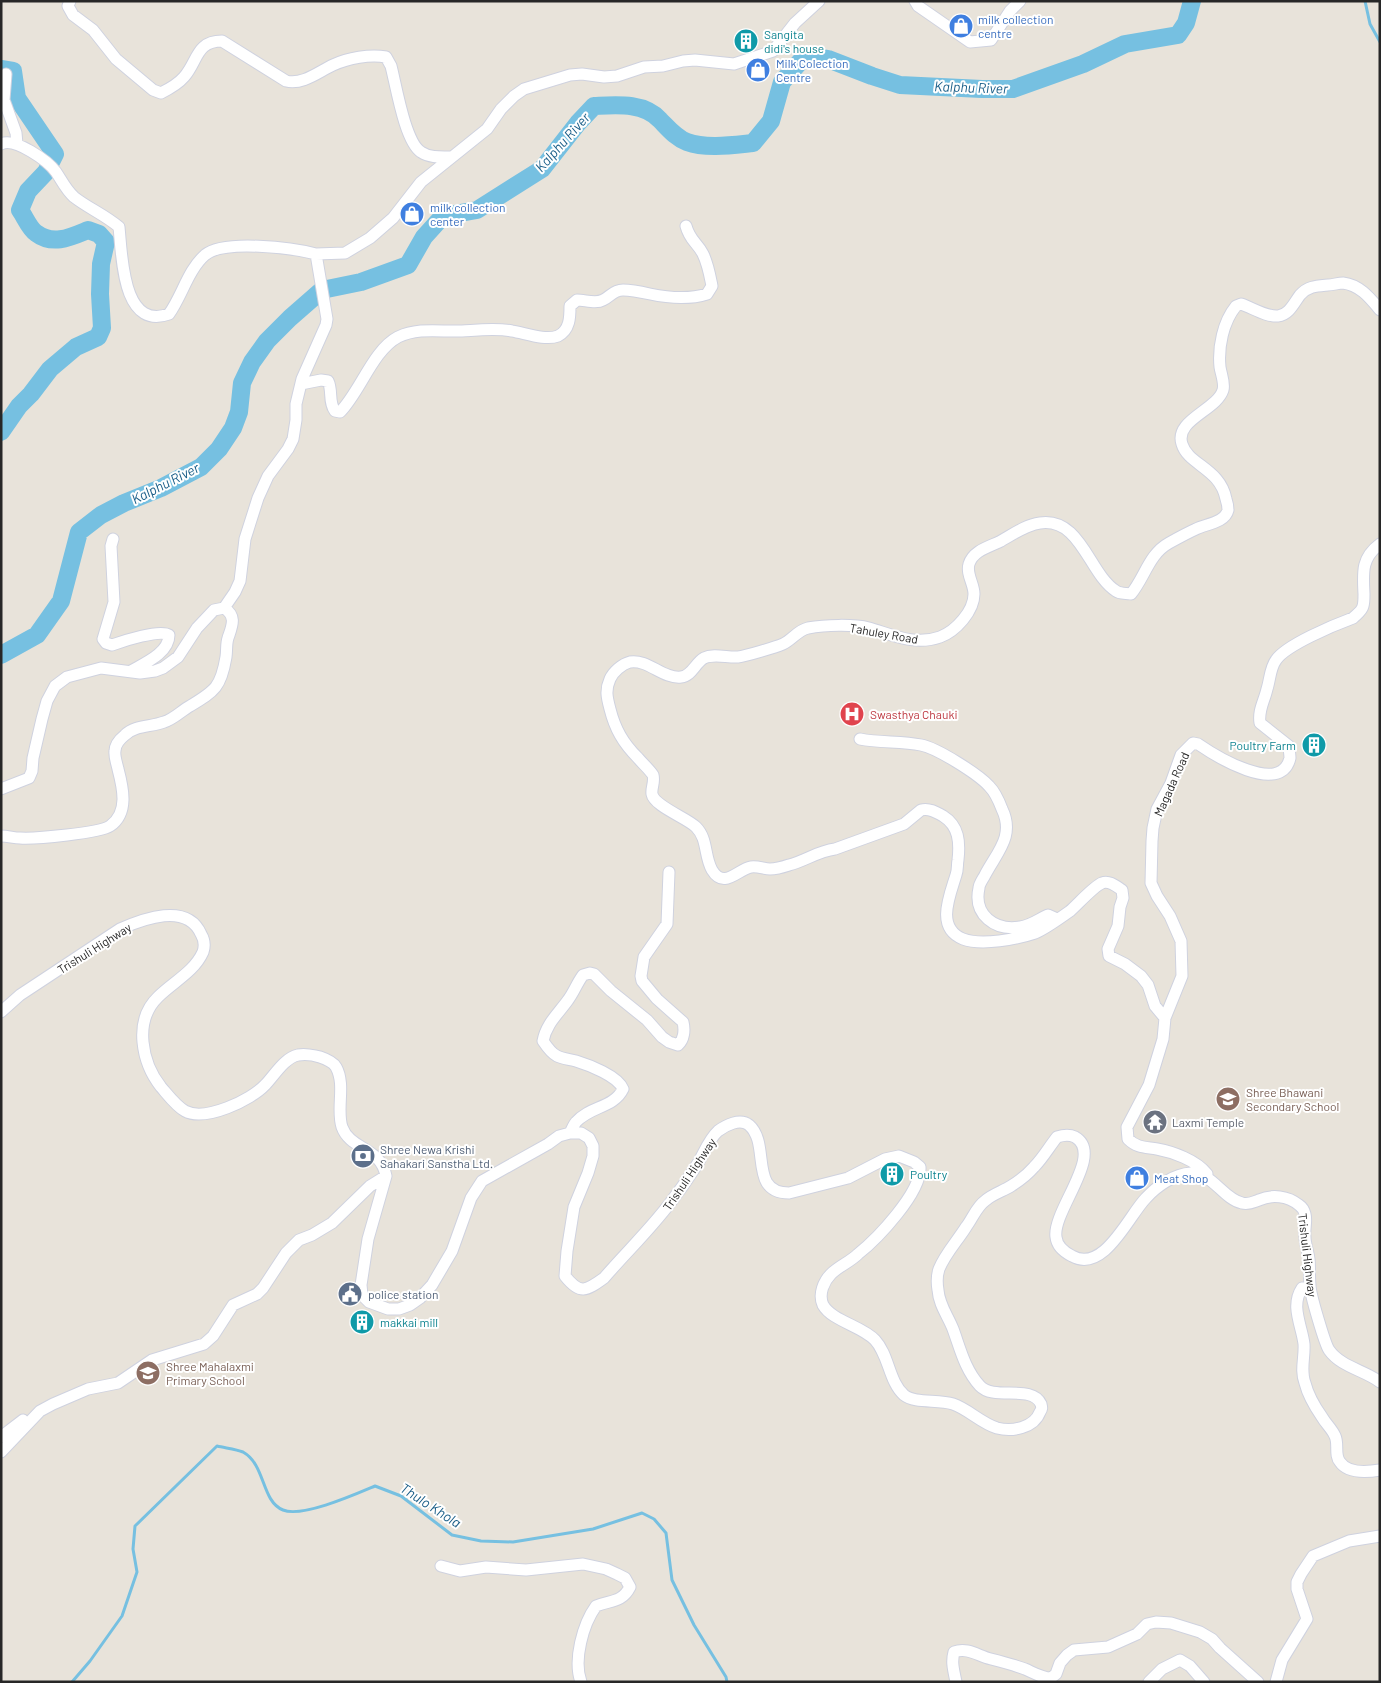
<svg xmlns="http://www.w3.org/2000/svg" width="1381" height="1683" viewBox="0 0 1381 1683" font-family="Barlow,sans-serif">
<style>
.medical{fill:#efd7d8}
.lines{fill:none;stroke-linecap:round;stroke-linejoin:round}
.stream{stroke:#76c0e1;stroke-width:3}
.river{stroke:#76c0e1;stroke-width:18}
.minor-casing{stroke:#cfd2df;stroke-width:13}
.minor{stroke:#fff;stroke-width:11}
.labels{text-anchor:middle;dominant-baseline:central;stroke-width:4;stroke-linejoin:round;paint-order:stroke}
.shop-label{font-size:12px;fill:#366cbe;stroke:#fff;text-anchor:start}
.culture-label{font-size:12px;fill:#0d838f;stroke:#fff;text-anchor:start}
.street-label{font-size:12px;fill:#272727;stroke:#fff}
.health-label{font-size:12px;fill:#be3a42;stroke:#fff;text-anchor:start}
.education-label{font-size:12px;fill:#785e54;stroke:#fff;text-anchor:start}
.worship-label{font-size:12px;fill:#5b616d;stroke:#fff;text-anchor:start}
.service-label{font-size:12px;fill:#4e5e75;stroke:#fff;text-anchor:start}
.water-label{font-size:14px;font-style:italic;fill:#1a5e88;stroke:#fff}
</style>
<rect width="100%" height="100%" fill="#e8e3da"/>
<path class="medical" d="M 844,706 L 862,707 L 861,721 L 843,720 Z"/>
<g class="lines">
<path class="stream" d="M 1365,1 L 1370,24 L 1380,42
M 72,1682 L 90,1661 L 122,1616 L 137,1572 L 133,1549 L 135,1526 L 217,1446 C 225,1448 236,1449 243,1452 C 266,1465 261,1501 283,1510 C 302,1518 356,1494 375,1486 L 401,1496 L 452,1535 L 481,1541 L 513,1542 L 593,1529 L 642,1513 L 654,1519 L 666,1533 L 672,1580 L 694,1625 L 726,1677 L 727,1682"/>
<path class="river" d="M 1,69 L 13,71 L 17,98 L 55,154 L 46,172 L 28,191 L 20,210 C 25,217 29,228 36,233 C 53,246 71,237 88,230 L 99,234 L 106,242 L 101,264 L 100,294 L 102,328 L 98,337 L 76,347 L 50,369 L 31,394 L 19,406 L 1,432
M 1,655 L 37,635 L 61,601 L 79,532 L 101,515 L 124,503 L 161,488 L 201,467 L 219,449 L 233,428 L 239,412 L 242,383 L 252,362 L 267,341 L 290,318 L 322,290 L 361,282 L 408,265 L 424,237 L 443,216 L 477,210 L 542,169 L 578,123 L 594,106 C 616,105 644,102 660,120 C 668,128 676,138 687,142 C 706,149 733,145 753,143 L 771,121 L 782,82 L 806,55 L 828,59 L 872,76 L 900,85 L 982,89 L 1013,89 L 1083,64 L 1125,44 L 1178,35 L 1186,23 L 1192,1"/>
<defs>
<path id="minor" d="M 70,1 L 68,6 L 73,15 L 93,30 L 116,59 L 153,90 L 161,93 C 169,89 178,84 184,77 C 198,61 196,41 222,41 L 286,81 C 303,85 318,72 333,65 C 348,58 370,54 386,57 L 391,66 C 396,85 405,142 421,152 C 430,158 441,157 451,157
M 915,1 L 918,6 L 970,42 L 991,40 L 1010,11 L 1020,1
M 6,74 L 4,100 L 16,133 L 17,144
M 1,144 C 15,137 48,161 56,172 C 62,181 66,190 74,197 C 88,208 105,215 119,227 C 122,255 122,331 169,314 C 182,296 188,270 205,255 C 224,239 293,248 316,254 L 327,319 L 326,325 L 302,379 L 296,404 L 296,420 L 293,439 L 288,449 L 268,476 L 258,498 L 245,539 L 240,581 L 235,592 L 224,608
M 316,254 L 345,253 L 370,238 L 393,218 L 421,182 L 487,129 L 501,109 L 514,96 L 524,89 L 570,75 L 582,74 L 604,77 L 617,76 L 644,67 L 663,66 L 683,61 L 695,60 L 734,64 L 773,51 L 795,23 L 819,1
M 301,384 L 321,380 L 328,381 C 333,391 328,402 335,411 L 340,412 C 360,392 373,350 398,337 C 419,327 441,332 462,331 C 479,330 496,328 512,331 C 525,333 545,341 558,336 C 570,330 570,317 570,306 L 577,300 C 585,300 596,304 603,300 C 610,297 613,290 623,290 C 632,290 641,292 650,294 C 669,298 688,300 707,294 L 712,286 C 710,276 708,264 703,254 C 697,242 690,241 686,226
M 113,539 L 111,546 L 114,602 L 103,639 L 106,643 L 112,645 C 123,641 160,629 169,635 C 169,653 145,663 131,671
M 860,739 C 880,743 901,741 921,745 C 937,748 978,774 989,786 C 995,792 999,801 1002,809 C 1015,836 997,852 985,875 C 983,879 979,884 979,888 C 973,915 995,931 1020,927 C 1030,926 1039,919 1048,915 L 1057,919
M 1,789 L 29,778 L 32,771 L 33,758 L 42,719 L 47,701 L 55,686 L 67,677 L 101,668 L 140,673 L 155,671 L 163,668 L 178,657 L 197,628 L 214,610 L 224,608 C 237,616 232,626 228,638 C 226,644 227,651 226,657 C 221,687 215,691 190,706 C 181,711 174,719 164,722 C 151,727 135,725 125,735 C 120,739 115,745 115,751 C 114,756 117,764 118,769 C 123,788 129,813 110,826 C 100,833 35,839 20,838 C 14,838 8,836 1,836
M 1,1012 L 20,995 L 120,929 C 143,919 187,902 201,934 C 204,939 205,946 203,952 C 194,972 173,982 158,997 C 133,1021 142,1063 161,1087 C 168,1095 176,1106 185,1111 C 205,1122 251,1100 265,1085 C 274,1076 284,1058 298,1055 C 304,1054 314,1055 320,1057 C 326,1059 333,1062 336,1067 C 346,1085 336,1109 342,1127 C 350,1150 381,1147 386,1176 L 368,1239 L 361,1285 L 362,1295 L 369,1302 L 388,1309 L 399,1309 L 410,1305 L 420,1298 L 432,1285 L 452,1251 L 471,1198 L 482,1181 L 548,1144 L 559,1136 L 570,1133 L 581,1133 L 589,1138 L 593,1146 L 593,1156 L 588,1173 L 574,1207 L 567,1251 L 565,1276 C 580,1295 586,1291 604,1278 C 628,1250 655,1225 676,1195 C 684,1185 691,1174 698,1163 C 704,1153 709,1139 718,1131 C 726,1125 740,1118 749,1125 C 771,1144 748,1193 789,1193 L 848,1178 L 885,1159 L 899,1156 L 914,1162 L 920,1167 C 922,1192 877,1239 858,1254 C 850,1262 839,1266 831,1274 C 824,1281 818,1294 823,1305 C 832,1321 862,1326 875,1340 C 889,1355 889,1382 904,1395 C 915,1404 938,1399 953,1404 C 968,1409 981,1423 997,1428 C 1012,1432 1034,1428 1040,1412 C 1042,1409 1042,1408 1041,1404 C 1032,1384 994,1401 980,1386 C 965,1370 960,1348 953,1329 C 948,1316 939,1305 938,1290 C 937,1284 937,1275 939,1269 C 945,1254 958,1240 966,1227 C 973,1218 976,1207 986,1200 C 993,1194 1003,1191 1011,1186 C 1019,1181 1028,1174 1034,1167 C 1043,1158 1049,1147 1057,1137 C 1063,1135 1069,1134 1075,1137 C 1105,1154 1052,1211 1056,1237 C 1057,1247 1064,1252 1072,1256 C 1104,1274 1129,1215 1146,1198 C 1157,1186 1174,1174 1191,1173 C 1212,1172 1223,1199 1242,1203 C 1249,1205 1253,1202 1259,1200 C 1272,1194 1288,1196 1299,1205 C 1302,1207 1304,1210 1305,1214 C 1307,1221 1304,1229 1305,1237 C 1305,1244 1308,1251 1309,1259 C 1310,1268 1309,1276 1310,1285 C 1310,1294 1325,1344 1329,1350 C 1341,1367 1364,1370 1380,1382
M 1165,1018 L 1155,1006 L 1148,985 L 1141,976 L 1125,964 L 1109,956 L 1108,949 L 1118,926 L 1120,907 L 1123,898 L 1122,890 C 1116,886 1109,880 1102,883 C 1094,886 1078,904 1070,911 C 1063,916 1043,930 1035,933 C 1017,939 982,946 963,939 C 935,928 950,895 956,875 C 958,870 957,865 958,860 C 960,842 959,826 943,816 C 936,812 929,808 921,810 L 904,824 L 835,849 C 818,851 805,861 789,865 C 783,867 776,869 770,869 C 764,869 758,866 751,867 C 738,869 724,890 712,870 C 704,856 708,839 696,827 C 687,818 654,806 652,794 C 651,788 655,782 653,775 C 649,769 643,764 638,758 C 623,743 615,729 610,709 C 607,698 605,690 610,679 C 613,672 622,664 630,662 C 648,659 663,679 681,677 C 692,676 695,663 704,658 C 714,653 728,658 738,657 C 746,656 776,647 783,644 C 792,640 798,630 808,628 C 825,625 853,624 869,628 C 893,635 915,646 940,637 C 956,631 974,611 974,594 C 974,584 966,574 969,564 C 973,551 988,547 999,542 C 1012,535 1025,525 1040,523 C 1081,517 1089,574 1116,591 C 1120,594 1126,593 1131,594 C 1145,577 1149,554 1169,543 C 1178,538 1187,533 1196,529 C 1205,524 1225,523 1228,510 C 1228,507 1227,502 1226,499 C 1220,468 1188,465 1182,444 C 1174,420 1217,410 1223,390 C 1225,383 1221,374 1220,367 C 1218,347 1223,322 1236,306 L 1241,304 C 1253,308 1266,317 1278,316 C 1289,315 1294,303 1300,295 C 1308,286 1317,286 1328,285 C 1333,285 1338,283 1343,283 C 1360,285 1370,298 1380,310
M 570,1133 C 572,1129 574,1124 576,1122 C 590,1106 614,1108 623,1089 C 618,1076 589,1065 576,1061 C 569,1059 563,1059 557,1056 C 551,1053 547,1047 543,1041 C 546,1024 558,1014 568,1000 C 574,992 577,983 583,975 L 590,973 L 594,974 L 611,991 L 647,1020 L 662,1037 L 669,1042 L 678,1045 C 684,1040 685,1030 683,1022 L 657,999 L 642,981 L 641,976 L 644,957 L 667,924 L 669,872
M 1207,1174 C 1196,1160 1173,1152 1157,1149 C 1145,1147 1137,1148 1128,1139 L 1127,1127 L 1149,1085 L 1163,1039 L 1165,1018 L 1182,976 L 1181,941 L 1170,916 L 1157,896 L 1151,883 L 1152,841 L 1153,828 L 1157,809 L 1171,783 L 1181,755 L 1193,743 L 1198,744 C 1214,755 1281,797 1290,758 C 1290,755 1289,749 1289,746 L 1260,723 C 1258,710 1264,702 1267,689 C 1270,680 1270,668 1276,660 C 1286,645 1334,625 1353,618 C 1357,614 1362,611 1363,606 C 1364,603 1364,598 1364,594 C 1363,573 1361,558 1380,544
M 1310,1287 L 1302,1288 C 1290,1306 1302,1326 1304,1344 C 1305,1357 1300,1370 1305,1383 C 1308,1395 1315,1407 1322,1417 C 1326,1424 1332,1429 1335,1436 C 1339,1444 1334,1455 1340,1462 C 1348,1474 1368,1472 1380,1470
M 1,1437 L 23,1420
M 1,1452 L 40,1411 L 53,1404 L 88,1389 L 118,1383 L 152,1360 L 204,1344 L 213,1336 L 233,1305 L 257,1294 L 263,1288 L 286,1253 L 299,1240 L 312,1235 L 332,1223 L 370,1186 L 386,1176
M 441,1566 L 460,1571 L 486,1567 L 526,1570 L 583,1564 L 606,1569 L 617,1574 L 625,1578 L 630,1587 C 622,1603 610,1600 596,1606 C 583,1624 573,1660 581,1682
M 956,1682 C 954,1671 951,1663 954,1652 C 968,1647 978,1656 991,1659 C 1003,1662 1014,1665 1025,1669 C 1034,1673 1042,1678 1051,1678 L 1056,1674 L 1060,1663 L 1067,1655 L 1074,1650 L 1108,1647 L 1137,1634 L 1147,1624 L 1156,1622 L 1171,1623 L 1200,1632 L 1212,1639 L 1220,1648 L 1258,1682
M 1149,1682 L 1162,1669 L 1180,1660 L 1190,1666 L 1204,1682
M 1276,1682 L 1282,1660 L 1307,1619 L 1297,1589 L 1297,1582 L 1301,1574 L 1313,1556 L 1349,1541 L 1380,1536"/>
</defs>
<use href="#minor" class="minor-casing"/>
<use href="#minor" class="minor"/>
</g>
<defs>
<symbol id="shop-disc" viewBox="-11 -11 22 22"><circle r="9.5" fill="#3f7fe0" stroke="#fff"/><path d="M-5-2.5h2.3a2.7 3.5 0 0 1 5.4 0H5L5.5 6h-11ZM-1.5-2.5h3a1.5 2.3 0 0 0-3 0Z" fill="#fff"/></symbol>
<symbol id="building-disc" viewBox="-11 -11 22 22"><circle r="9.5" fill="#0f9aa8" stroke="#fff"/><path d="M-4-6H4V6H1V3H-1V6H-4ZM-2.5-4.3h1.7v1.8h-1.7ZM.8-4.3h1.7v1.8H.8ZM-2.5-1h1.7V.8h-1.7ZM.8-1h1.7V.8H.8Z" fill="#fff"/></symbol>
<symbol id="hospital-disc" viewBox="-11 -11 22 22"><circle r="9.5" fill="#e0444e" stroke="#fff"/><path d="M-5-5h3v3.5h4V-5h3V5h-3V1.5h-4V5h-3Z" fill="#fff"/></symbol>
<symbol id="school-disc" viewBox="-11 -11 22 22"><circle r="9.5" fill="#8d6e63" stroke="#fff"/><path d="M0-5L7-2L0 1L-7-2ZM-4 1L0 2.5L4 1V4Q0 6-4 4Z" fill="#fff"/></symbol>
<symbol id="temple-disc" viewBox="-11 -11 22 22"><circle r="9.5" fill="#6b7280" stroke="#fff"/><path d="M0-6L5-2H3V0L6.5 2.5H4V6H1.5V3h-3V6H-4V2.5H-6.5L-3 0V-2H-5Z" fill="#fff"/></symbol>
<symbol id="bank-disc" viewBox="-11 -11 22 22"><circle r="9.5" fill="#5c6f8a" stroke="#fff"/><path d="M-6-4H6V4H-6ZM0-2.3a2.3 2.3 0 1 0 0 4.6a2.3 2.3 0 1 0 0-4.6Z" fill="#fff"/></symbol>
<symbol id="civic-disc" viewBox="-11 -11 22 22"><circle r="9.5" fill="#5c6f8a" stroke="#fff"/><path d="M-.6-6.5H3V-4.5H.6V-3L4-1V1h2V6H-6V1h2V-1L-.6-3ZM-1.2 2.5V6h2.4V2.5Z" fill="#fff"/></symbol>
</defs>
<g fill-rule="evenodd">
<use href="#shop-disc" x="947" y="12" width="28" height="28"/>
<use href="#building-disc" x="732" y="27" width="28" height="28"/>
<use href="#shop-disc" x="744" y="56" width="28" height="28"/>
<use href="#shop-disc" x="398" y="200" width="28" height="28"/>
<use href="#hospital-disc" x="838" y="700" width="28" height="28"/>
<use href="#building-disc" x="1300" y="731" width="28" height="28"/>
<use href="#school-disc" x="1214" y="1085" width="28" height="28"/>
<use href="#temple-disc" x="1141" y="1108" width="28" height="28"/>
<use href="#bank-disc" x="349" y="1142" width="28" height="28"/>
<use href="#building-disc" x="878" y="1160" width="28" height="28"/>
<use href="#shop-disc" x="1123" y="1164" width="28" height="28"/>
<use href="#civic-disc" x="336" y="1280" width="28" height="28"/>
<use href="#building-disc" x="348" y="1308" width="28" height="28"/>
<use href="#school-disc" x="134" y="1359" width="28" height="28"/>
</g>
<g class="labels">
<g class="shop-label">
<text x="978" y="19">milk collection<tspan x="978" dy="14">centre</tspan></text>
<text x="776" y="63">Milk Colection<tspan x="776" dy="14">Centre</tspan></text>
<text x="430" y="207">milk collection<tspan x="430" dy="14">center</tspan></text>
<text x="1154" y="1178">Meat Shop</text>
</g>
<g class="culture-label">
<text x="764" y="34">Sangita<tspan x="764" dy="14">didi's house</tspan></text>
<text x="1296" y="745" text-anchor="end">Poultry Farm</text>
<text x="910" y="1174">Poultry</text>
<text x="380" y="1322">makkai mill</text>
</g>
<g class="street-label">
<text transform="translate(884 633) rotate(10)">Tahuley Road</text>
<text transform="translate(1171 784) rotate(-66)">Magada Road</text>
<text transform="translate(94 948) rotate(-32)">Trishuli Highway</text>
<text transform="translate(689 1174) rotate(-56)">Trishuli Highway</text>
<text transform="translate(1308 1255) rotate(83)">Trishuli Highway</text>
</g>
<g class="health-label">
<text x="870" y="714">Swasthya Chauki</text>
</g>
<g class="education-label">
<text x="1246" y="1092">Shree Bhawani<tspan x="1246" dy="14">Secondary School</tspan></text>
<text x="166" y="1366">Shree Mahalaxmi<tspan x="166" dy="14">Primary School</tspan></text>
</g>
<g class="worship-label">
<text x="1172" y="1122">Laxmi Temple</text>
</g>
<g class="service-label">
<text x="380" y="1149">Shree Newa Krishi<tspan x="380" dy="14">Sahakari Sanstha Ltd.</tspan></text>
<text x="368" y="1294">police station</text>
</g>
<g class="water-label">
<text transform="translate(971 87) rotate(2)">Kalphu River</text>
<text transform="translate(562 142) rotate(-48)">Kalphu River</text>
<text transform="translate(165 483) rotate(-27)">Kalphu River</text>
<text transform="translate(431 1505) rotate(33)">Thulo Khola</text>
</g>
</g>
<rect width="1381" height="1683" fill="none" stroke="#272727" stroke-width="5"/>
</svg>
